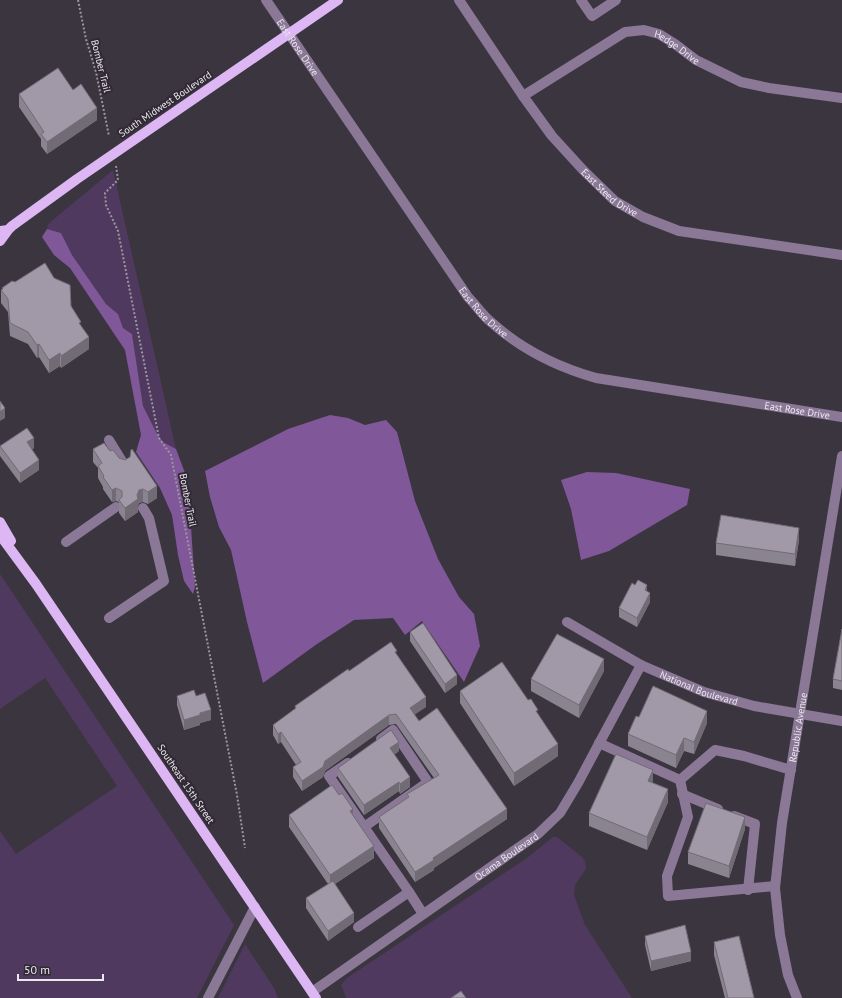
<svg xmlns="http://www.w3.org/2000/svg" width="842" height="998" viewBox="0 0 842 998" font-family="'PT Sans',sans-serif">
<style>
.green{fill:#50395e}
.forest{fill:#805798}
.lines{fill:none;stroke-linecap:round;stroke-linejoin:round}
.path{stroke:#9b969f;stroke-width:2;stroke-dasharray:2 2;stroke-linecap:butt}
.minor{stroke:#8a7896;stroke-width:10}
.major{stroke:#ddb7f4;stroke-width:10}
.wall{fill:#8a8490}
.shaded-wall{fill:#716b75}
.building{fill:#a199a7;stroke:#716b75}
.labels{text-anchor:middle;dominant-baseline:central;stroke-width:4;stroke-linejoin:round;paint-order:stroke}
.street-label{font-size:10px;fill:#ece8ef;stroke:#312a35}
</style>
<rect width="100%" height="100%" fill="#3b3540"/>
<path class="green" d="M 113,170 L 176,449 L 163,442 L 156,432 L 143,406 L 132,334 L 123,328 L 118,314 L 106,304 L 72,255 L 61,233 L 47,229 L 48,224 Z
M 0,574 L 234,925 L 197,998 L 0,998 L 0,831 L 16,854 L 117,786 L 45,678 L 0,709 Z
M 553,837 L 557,837 L 582,857 L 585,861 L 586,869 L 575,885 L 574,895 L 585,925 L 632,998 L 346,998 L 341,985 L 347,978 L 527,858 Z
M 245,944 L 274,988 L 278,998 L 218,998 Z"/>
<path class="forest" d="M 47,229 L 61,233 L 72,255 L 106,304 L 118,314 L 123,328 L 132,334 L 143,406 L 156,432 L 163,442 L 176,449 L 188,481 L 195,587 L 193,594 L 184,581 L 178,555 L 172,515 L 160,488 L 136,452 L 141,435 L 125,350 L 70,268 L 54,255 L 42,237 Z
M 330,415 L 348,418 L 365,425 L 386,420 L 397,432 L 415,501 L 438,559 L 459,597 L 474,614 L 480,646 L 464,682 L 422,621 L 405,635 L 393,618 L 354,620 L 317,644 L 263,683 L 247,622 L 231,550 L 219,527 L 210,497 L 205,471 L 288,429 Z
M 587,472 L 616,473 L 690,489 L 687,505 L 609,551 L 581,560 L 571,509 L 561,480 Z"/>
<g class="lines">
<path class="path" d="M 78,0 L 86,39 L 96,72 L 109,136
M 116,166 L 118,180 L 105,193 L 106,205 L 118,231 L 159,438 L 171,455 L 237,795 L 245,848"/>
<g class="minor">
<path id="s1" d="M 266,0 L 468,297 C 476,305 482,315 491,322 C 521,349 557,367 596,378 L 842,417"/>
<path id="s2" d="M 459,0 L 523,96 L 552,136 L 584,171 L 615,201 L 643,217 L 679,231 L 842,255"/>
<path d="M 581,0 L 592,16 L 616,0"/>
<path id="s3" d="M 523,96 L 625,32 L 644,30 L 659,34 L 675,44 L 696,60 L 741,82 L 769,88 L 842,98"/>
<path d="M 109,440 L 125,466"/>
<path d="M 66,542 L 116,507"/>
<path d="M 109,618 L 164,581 L 149,518 L 143,508"/>
<path id="s4" d="M 567,622 L 641,665 L 704,692 L 754,706 L 842,721"/>
<path d="M 599,743 L 680,780"/>
<path d="M 348,763 L 329,776 L 409,892"/>
<path d="M 680,780 L 688,817 L 667,876 L 668,896 L 775,886"/>
<path d="M 680,780 L 715,750 L 744,756 L 791,770"/>
<path d="M 682,794 L 718,809"/>
<path d="M 734,816 L 755,824 L 748,890"/>
<path d="M 364,827 L 428,782 L 393,730 L 381,739"/>
<path d="M 358,927 L 409,892 L 423,914"/>
<path id="s5" d="M 312,992 L 538,834 L 560,813 L 578,783 L 641,665"/>
<path d="M 208,998 L 255,907"/>
<path id="s6" d="M 797,998 L 788,975 L 780,935 L 775,888 L 782,823 L 842,456"/>
</g>
<path class="major" d="M 0,231 L 8,230 L 12,226 L 77,179 L 338,0
M 0,241 L 8,230
M 0,522 L 11,541
M 0,535 L 36,584 L 316,998"/>
</g>
<path class="wall" d="M 73,90 L 97,120 L 47,154 L 41,146 L 41,139 L 19,107 L 19,94 Z
M 2,288 L 71,306 L 81,326 L 89,349 L 61,368 L 60,366 L 49,373 L 39,357 L 37,358 L 28,344 L 10,336 L 8,312 L 1,303 L 1,290 L 2,290 Z
M 0,446 L 34,448 L 32,449 L 39,470 L 20,483 L 0,456 Z
M 93,449 L 110,451 L 119,458 L 157,498 L 148,504 L 143,502 L 139,503 L 138,506 L 138,512 L 125,521 L 119,513 L 119,502 L 116,501 L 112,502 L 103,489 L 103,487 L 98,478 L 98,468 L 93,462 Z
M 799,540 L 795,566 L 716,555 L 716,543 Z
M 635,585 L 647,591 L 650,602 L 637,627 L 619,617 L 619,608 Z
M 842,629 L 842,690 L 833,688 L 833,679 Z
M 410,632 L 457,684 L 445,693 L 410,641 Z
M 397,655 L 426,707 L 414,714 L 419,721 L 507,819 L 434,868 L 434,870 L 415,882 L 379,828 L 379,817 L 407,798 L 407,794 L 434,778 L 396,724 L 389,725 L 325,771 L 323,777 L 302,791 L 293,777 L 293,767 L 296,765 L 281,742 L 278,744 L 273,735 L 273,725 L 295,710 L 295,706 L 349,671 Z
M 604,671 L 579,718 L 531,691 L 531,679 Z
M 460,691 L 528,700 L 538,714 L 558,756 L 514,786 L 460,703 Z
M 177,696 L 196,696 L 211,720 L 200,723 L 200,725 L 184,730 L 177,705 Z
M 639,717 L 707,723 L 694,754 L 684,751 L 676,768 L 628,746 L 628,734 Z
M 399,751 L 394,755 L 410,787 L 400,794 L 399,791 L 364,815 L 338,777 L 338,768 Z
M 653,783 L 668,802 L 647,850 L 589,826 L 589,813 Z
M 289,815 L 353,816 L 374,858 L 335,884 L 354,922 L 328,941 L 306,908 L 306,898 L 328,884 L 289,827 Z
M 745,829 L 729,878 L 688,864 L 688,852 Z
M 645,936 L 691,961 L 651,971 L 645,945 Z
M 714,942 L 754,998 L 725,998 L 714,955 Z"/>
<path class="shaded-wall" d="M 97,108 L 97,120 L 47,154 L 47,142 Z
M 89,337 L 89,349 L 61,368 L 61,356 Z
M 39,344 L 39,357 L 37,358 L 37,345 Z
M 60,353 L 60,366 L 49,373 L 49,360 Z
M 5,408 L 5,418 L 0,421 L 0,412 Z
M 34,438 L 34,448 L 27,452 L 27,442 Z
M 39,460 L 39,470 L 20,483 L 20,473 Z
M 157,486 L 157,498 L 148,504 L 148,492 Z
M 116,488 L 116,501 L 112,502 L 112,490 Z
M 143,489 L 143,502 L 139,503 L 138,506 L 138,512 L 125,521 L 125,508 L 137,495 L 139,490 Z
M 799,528 L 799,540 L 795,566 L 795,554 Z
M 647,585 L 647,594 L 645,590 Z
M 650,593 L 650,602 L 637,627 L 637,618 Z
M 604,659 L 604,671 L 579,718 L 579,705 Z
M 457,675 L 457,684 L 445,693 L 445,684 Z
M 426,697 L 426,707 L 410,718 L 410,708 Z
M 211,710 L 211,720 L 200,723 L 200,725 L 184,730 L 184,720 L 200,713 Z
M 707,711 L 707,723 L 694,754 L 694,742 Z
M 389,715 L 389,725 L 325,771 L 323,777 L 302,791 L 302,781 L 325,761 Z
M 281,732 L 281,742 L 278,744 L 278,734 Z
M 684,738 L 684,751 L 676,768 L 676,755 Z
M 399,742 L 399,751 L 390,758 L 390,748 Z
M 558,744 L 558,756 L 514,786 L 514,773 Z
M 653,770 L 653,783 L 648,781 Z
M 410,777 L 410,787 L 400,794 L 400,784 Z
M 399,782 L 399,791 L 364,815 L 364,805 Z
M 668,789 L 668,802 L 647,850 L 647,837 Z
M 353,809 L 353,822 L 350,811 Z
M 507,809 L 507,819 L 434,868 L 434,870 L 415,882 L 415,872 L 433,858 Z
M 745,817 L 745,829 L 729,878 L 729,866 Z
M 374,846 L 374,858 L 330,887 L 330,875 Z
M 354,913 L 354,922 L 328,941 L 328,931 Z
M 691,952 L 691,961 L 651,971 L 651,961 Z"/>
<path class="building" d="M 58,68 L 73,90 L 81,84 L 97,108 L 47,142 L 41,134 L 44,132 L 19,94 Z
M 45,263 L 54,278 L 70,285 L 71,306 L 81,322 L 79,323 L 89,337 L 61,356 L 60,353 L 49,360 L 39,344 L 37,345 L 28,332 L 10,323 L 8,299 L 1,290 L 3,289 L 2,288 L 12,281 L 15,282 Z
M 0,401 L 5,408 L 0,412 Z
M 27,428 L 34,438 L 27,442 L 39,460 L 20,473 L 0,446 Z
M 104,443 L 110,451 L 113,450 L 119,458 L 125,460 L 130,457 L 131,450 L 132,449 L 157,486 L 148,492 L 143,489 L 139,490 L 137,495 L 138,499 L 125,508 L 119,500 L 122,497 L 122,491 L 116,488 L 112,490 L 103,477 L 104,476 L 98,466 L 102,463 L 93,449 Z
M 721,515 L 799,528 L 795,554 L 716,543 Z
M 638,580 L 647,585 L 645,590 L 650,593 L 637,618 L 619,608 L 632,583 L 635,585 Z
M 423,623 L 457,675 L 445,684 L 410,632 Z
M 842,629 L 842,681 L 833,679 Z
M 557,634 L 604,659 L 579,705 L 531,679 Z
M 391,642 L 397,651 L 395,652 L 426,697 L 410,708 L 419,721 L 437,708 L 507,809 L 433,858 L 434,860 L 415,872 L 379,817 L 409,797 L 407,794 L 439,775 L 396,714 L 389,715 L 325,761 L 323,767 L 302,781 L 293,767 L 301,762 L 281,732 L 278,734 L 273,725 L 296,708 L 295,706 L 348,669 L 349,671 Z
M 502,662 L 528,700 L 531,699 L 538,710 L 536,711 L 558,744 L 514,773 L 460,691 Z
M 653,686 L 707,711 L 694,742 L 684,738 L 676,755 L 628,734 L 636,716 L 639,717 Z
M 194,690 L 196,696 L 205,693 L 211,710 L 200,713 L 200,715 L 184,720 L 177,696 Z
M 391,730 L 399,742 L 390,748 L 410,777 L 400,784 L 399,782 L 364,805 L 338,768 Z
M 616,754 L 653,770 L 648,781 L 668,789 L 647,837 L 589,813 Z
M 332,785 L 339,795 L 342,793 L 353,809 L 350,811 L 374,846 L 330,875 L 289,815 Z
M 706,803 L 745,817 L 729,866 L 688,852 Z
M 333,881 L 354,913 L 328,931 L 306,898 Z
M 685,925 L 691,952 L 651,961 L 645,936 Z
M 739,936 L 754,998 L 728,998 L 714,942 Z
M 461,991 L 466,998 L 451,998 Z"/>
<g class="labels">
<g class="street-label">
<text stroke="none"><textPath href="#s1" startOffset="57">East Rose Drive</textPath></text>
<text stroke="none"><textPath href="#s3" startOffset="177">Hedge Drive</textPath></text>
<text transform="translate(101 66) rotate(76)">Bomber Trail</text>
<text transform="translate(165 104) rotate(-34)">South Midwest Boulevard</text>
<text stroke="none"><textPath href="#s2" startOffset="246">East Steed Drive</textPath></text>
<text stroke="none"><textPath href="#s1" startOffset="381">East Rose Drive</textPath></text>
<text stroke="none"><textPath href="#s1" startOffset="717">East Rose Drive</textPath></text>
<text transform="translate(188 500) rotate(79)">Bomber Trail</text>
<text stroke="none"><textPath href="#s4" startOffset="148">National Boulevard</textPath></text>
<text stroke="none"><textPath href="#s6" startOffset="275">Republic Avenue</textPath></text>
<text transform="translate(186 784) rotate(56)">Southeast 15th Street</text>
<text stroke="none"><textPath href="#s5" startOffset="237">Ocama Boulevard</textPath></text>
</g>
</g>
<path d="M18 974v6h85v-6" fill="none" stroke="#ece8ef" stroke-width="2"/>
<text x="24" y="974" font-size="12" fill="#ece8ef" stroke="#312a35" stroke-width="3" paint-order="stroke">50 m</text>
</svg>
